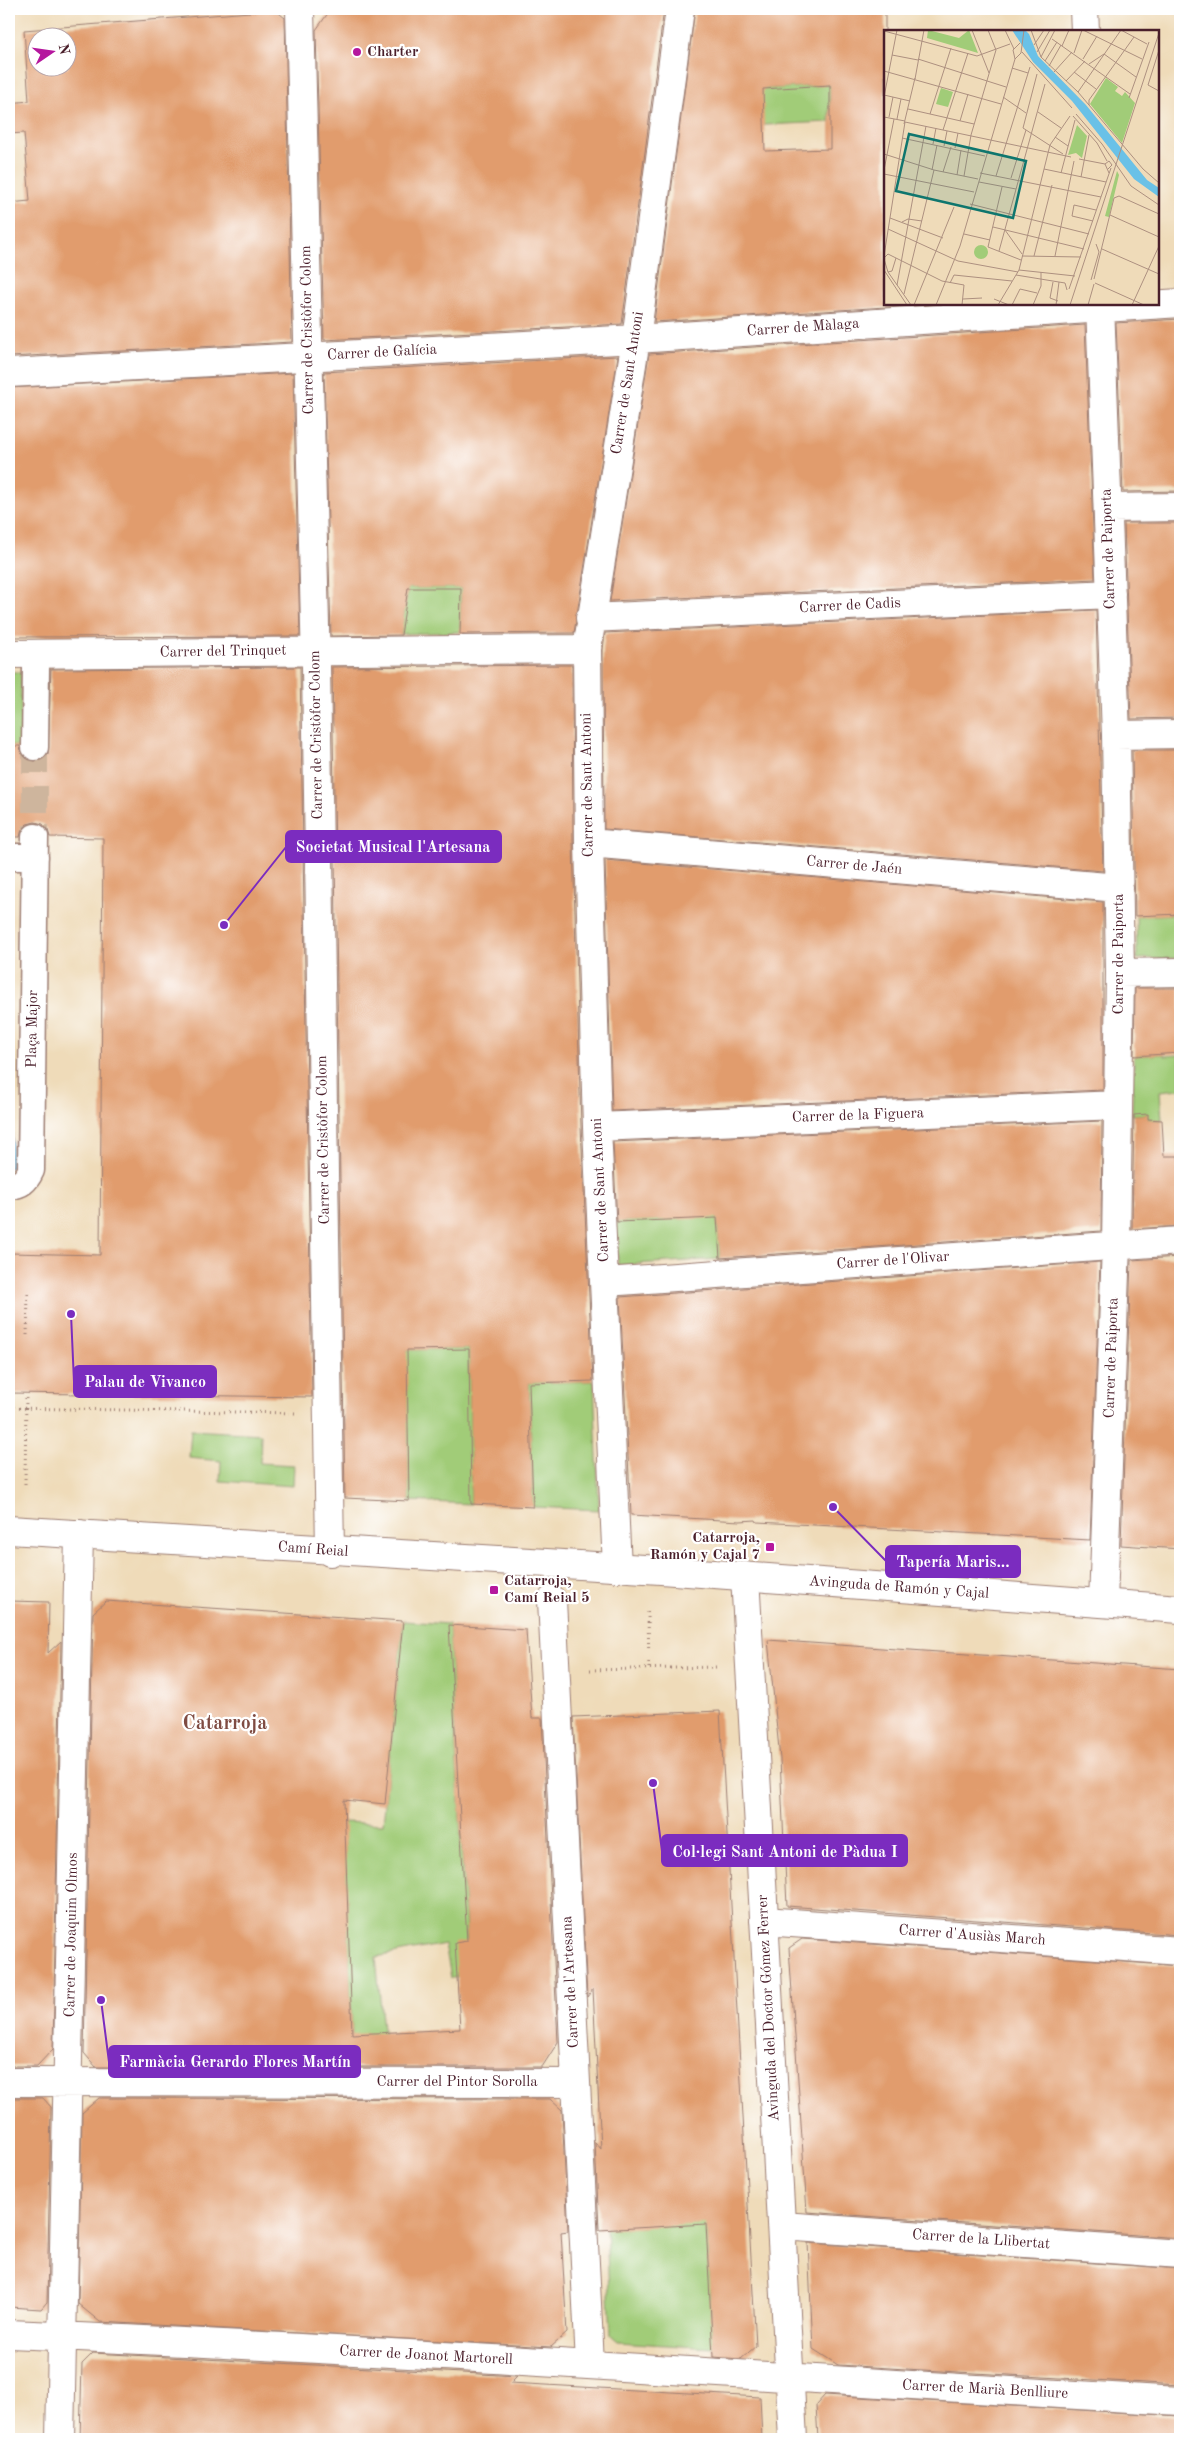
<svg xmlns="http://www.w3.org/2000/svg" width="1189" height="2448" viewBox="0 0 1189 2448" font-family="'Old Standard TT',serif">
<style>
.green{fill:#a1cc78;stroke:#767652}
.water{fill:#6ac1e7;stroke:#5a7089}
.building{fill:#e19c6d;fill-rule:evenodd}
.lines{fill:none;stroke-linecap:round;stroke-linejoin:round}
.pedestrian-tunnel{stroke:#ceb59d;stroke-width:26;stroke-dasharray:26 13;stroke-linecap:butt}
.pedestrian-casing{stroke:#9c7d72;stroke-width:29}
.minor-casing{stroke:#9c7d72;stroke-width:30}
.tertiary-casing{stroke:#9c7d72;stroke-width:30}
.path{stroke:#9c7d72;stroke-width:3;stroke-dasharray:1 4;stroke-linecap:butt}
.pedestrian{stroke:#fff;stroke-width:26}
.minor{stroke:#fff;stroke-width:28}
.tertiary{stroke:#fff;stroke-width:28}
.poi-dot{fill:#b5179e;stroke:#fff;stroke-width:2}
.labels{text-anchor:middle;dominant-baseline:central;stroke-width:4.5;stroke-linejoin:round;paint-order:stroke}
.poi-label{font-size:15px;font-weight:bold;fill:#4a1f2b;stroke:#fff;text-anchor:start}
.street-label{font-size:15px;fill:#4a1f2b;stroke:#fff}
.district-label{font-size:20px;font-weight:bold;fill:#7f4b42;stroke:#fff}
.inset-road{fill:none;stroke:#ad9080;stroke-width:1}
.view{fill:#0f766e;fill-opacity:0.15;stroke:#0f766e;stroke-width:2.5}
.inset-edge{fill:none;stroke:#4a1f2b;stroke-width:2.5}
.leader{fill:none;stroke:#7b2cbf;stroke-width:2}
.callout-dot{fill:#7b2cbf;stroke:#fff;stroke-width:2}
.callout{fill:#7b2cbf;stroke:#7b2cbf;stroke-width:2}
.callout-label{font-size:16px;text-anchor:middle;font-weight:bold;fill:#fff}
</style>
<rect width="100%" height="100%" fill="#fff"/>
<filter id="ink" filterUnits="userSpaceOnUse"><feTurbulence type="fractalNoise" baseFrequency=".02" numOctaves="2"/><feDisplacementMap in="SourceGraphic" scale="10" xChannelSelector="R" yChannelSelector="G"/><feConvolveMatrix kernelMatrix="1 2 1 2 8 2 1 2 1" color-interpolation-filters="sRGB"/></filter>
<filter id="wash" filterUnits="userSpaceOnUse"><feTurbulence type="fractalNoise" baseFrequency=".0096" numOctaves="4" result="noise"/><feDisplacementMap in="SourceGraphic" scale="20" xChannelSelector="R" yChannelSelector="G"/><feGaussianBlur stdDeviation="1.12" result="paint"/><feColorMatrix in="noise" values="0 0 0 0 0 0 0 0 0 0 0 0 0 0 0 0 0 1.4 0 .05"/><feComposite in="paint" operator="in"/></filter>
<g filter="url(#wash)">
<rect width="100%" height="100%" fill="#efdbb9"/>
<path class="green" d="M 830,85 L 829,122 L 681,129 L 686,94 Z
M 408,588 L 461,588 L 460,632 L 401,634 Z
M 9,672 L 21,672 L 21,746 L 9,746 Z
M 1180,914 L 1180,958 L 1137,959 L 1136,916 Z
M 1164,1054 L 1164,1056 L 1180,1055 L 1180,1089 L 1160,1091 L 1162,1120 L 1148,1119 L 1147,1114 L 1132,1115 L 1134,1056 Z
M 9,1056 L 14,1056 L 13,1107 L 9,1107 Z
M 717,1217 L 720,1259 L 618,1265 L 616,1222 Z
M 469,1349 L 471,1504 L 409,1501 L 406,1350 Z
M 594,1381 L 599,1510 L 533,1507 L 529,1383 Z
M 191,1430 L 261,1434 L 260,1463 L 294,1465 L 293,1486 L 220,1481 L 221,1461 L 189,1458 Z
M 403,1621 L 449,1624 L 467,1946 L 546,1973 L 451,1978 L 445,1944 L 376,1957 L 386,2061 L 353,2062 L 344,1822 L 383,1824 Z
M 706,2223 L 713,2348 L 618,2342 L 611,2336 L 606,2229 Z"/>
<path class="water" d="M 9,1107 L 13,1107 L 12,1168 L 9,1168 Z"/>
<g id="blocks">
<path class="building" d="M 331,9 L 664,9 L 622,324 L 324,340 L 316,30 Z
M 695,9 L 885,9 L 885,304 L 932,304 L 654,322 ZM 830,85 L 830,149 L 765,151 L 763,89 Z
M 275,10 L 285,18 L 292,342 L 9,357 L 9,203 L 30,201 L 24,133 L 9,134 L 9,103 L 29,101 L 24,30 ZM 38,38 L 68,38 L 68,68 L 38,68 Z
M 1180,319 L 1180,491 L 1123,492 L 1116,323 Z
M 1085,325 L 1095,579 L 610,601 L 649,354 Z
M 618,356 L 574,633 L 460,634 L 461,588 L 408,588 L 401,635 L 331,636 L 324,372 Z
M 293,373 L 300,636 L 9,637 L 9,388 Z
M 1124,523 L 1180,523 L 1180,718 L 1131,719 Z
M 1096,610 L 1103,871 L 604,829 L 603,650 L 605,633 Z
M 572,665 L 573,843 L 581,1127 L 593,1381 L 529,1383 L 533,1507 L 471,1504 L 469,1349 L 407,1350 L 409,1501 L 345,1498 L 332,667 Z
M 300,667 L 312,1397 L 9,1393 L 9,1253 L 100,1255 L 103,838 L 50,837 L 48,830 L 43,824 L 35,822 L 27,824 L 22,829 L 20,837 L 9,837 L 9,746 L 20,746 L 22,755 L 28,760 L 34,762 L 42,760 L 48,754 L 51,669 Z
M 1132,750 L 1180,750 L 1180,914 L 1135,916 Z
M 605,860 L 1103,902 L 1103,1090 L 612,1111 Z
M 1135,988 L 1180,988 L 1180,1053 L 1134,1056 Z
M 1148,1114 L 1148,1119 L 1162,1120 L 1164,1156 L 1178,1156 L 1180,1173 L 1180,1226 L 1132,1229 L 1134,1115 Z
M 1102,1121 L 1101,1231 L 720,1258 L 717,1218 L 617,1222 L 613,1142 Z
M 1180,1257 L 1180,1549 L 1121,1545 L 1131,1260 Z
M 1100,1262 L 1090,1540 L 815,1525 L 757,1522 L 756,1520 L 740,1521 L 631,1515 L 620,1297 Z
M 9,1601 L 49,1602 L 48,1653 L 61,1641 L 53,2049 L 37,2066 L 9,2066 Z
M 106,1601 L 403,1621 L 385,1804 L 344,1800 L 352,2034 L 460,2029 L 455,1943 L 467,1941 L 449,1625 L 526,1630 L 532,1718 L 542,1718 L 558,2042 L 542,2067 L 96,2067 L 84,2053 L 93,1613 Z
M 768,1640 L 1180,1669 L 1180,1935 L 787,1906 L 780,1759 Z
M 720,1711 L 756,2346 L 741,2359 L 713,2357 L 706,2224 L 599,2230 L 595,2142 L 601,2149 L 593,1989 L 587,1997 L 573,1717 Z
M 802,1939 L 1180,1966 L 1180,2238 L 807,2212 L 789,1948 Z
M 9,2098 L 43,2098 L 51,2107 L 47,2302 L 41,2309 L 9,2307 Z
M 99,2098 L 550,2099 L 562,2110 L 568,2231 L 561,2232 L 567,2333 L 551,2347 L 100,2322 L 78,2304 L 82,2113 Z
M 808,2243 L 1180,2269 L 1180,2385 L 838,2365 L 813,2349 Z
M 93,2353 L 517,2376 L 510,2383 L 760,2397 L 762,2439 L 80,2439 L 82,2364 Z
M 825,2395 L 1180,2416 L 1180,2439 L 818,2439 L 816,2405 Z"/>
</g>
</g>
<g filter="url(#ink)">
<use href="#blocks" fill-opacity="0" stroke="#9c7d72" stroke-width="1"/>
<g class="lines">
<path class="pedestrian-tunnel" d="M 35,747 L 35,837"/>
<defs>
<path id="pedestrian" d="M 35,747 L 36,667
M 9,857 L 35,857
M 9,1186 C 21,1185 26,1181 31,1170 L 35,837"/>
<path id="minor" d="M 300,9 L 316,667 L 330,1552
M 1084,9 L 1085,31
M 1100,304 L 1116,735 L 1120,973 L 1116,1245 L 1103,1603
M 9,373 L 636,339 L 1180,303
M 1108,508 L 1180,507
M 590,618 L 1111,594
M 9,654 L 587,649
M 1116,735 L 1180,734
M 589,843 L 1119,888
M 1120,973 L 1180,972
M 597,1127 L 1118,1105
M 606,1282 L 1180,1241
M 617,1568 L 597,1127 L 589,843 L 587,649 L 636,339 L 680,9
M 745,1576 L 793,2439
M 552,1600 L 590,2364
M 764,1921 L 1180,1951
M 9,2082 L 576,2083
M 782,2226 L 1180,2254
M 9,2334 C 400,2350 790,2379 1180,2401
M 60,2439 L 79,1534"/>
<path id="tertiary" d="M 9,1530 L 661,1570 L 1180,1609"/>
</defs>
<use href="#pedestrian" class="pedestrian-casing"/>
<use href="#minor" class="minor-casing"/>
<use href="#tertiary" class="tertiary-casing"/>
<path class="path" d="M 27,1335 L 28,1293
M 9,1408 L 296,1413
M 25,1484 L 26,1394
M 648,1612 L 649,1669
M 590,1670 L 716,1667"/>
<use href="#pedestrian" class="pedestrian"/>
<use href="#minor" class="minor"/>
<use href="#tertiary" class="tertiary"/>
</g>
</g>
<g class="poi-dot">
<circle cx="357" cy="52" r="5"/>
<rect x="765" y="1542" width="10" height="10" rx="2.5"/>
<rect x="489" y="1585" width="10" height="10" rx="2.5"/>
</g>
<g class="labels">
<g class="poi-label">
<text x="367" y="52">Charter</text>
<text x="760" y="1538" text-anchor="end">Catarroja,<tspan x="760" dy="17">Ramón y Cajal 7</tspan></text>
<text x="504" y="1581">Catarroja,<tspan x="504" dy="17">Camí Reial 5</tspan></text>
</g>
<g class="street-label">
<text transform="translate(803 328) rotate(-4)">Carrer de Màlaga</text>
<text transform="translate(308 330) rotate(-91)">Carrer de Cristòfor Colom</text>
<text transform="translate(382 353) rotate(-3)">Carrer de Galícia</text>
<text transform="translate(628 383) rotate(-81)">Carrer de Sant Antoni</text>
<text transform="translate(1109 549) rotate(-92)">Carrer de Paiporta</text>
<text transform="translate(850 606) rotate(-3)">Carrer de Cadis</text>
<text transform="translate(223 652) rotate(-1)">Carrer del Trinquet</text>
<text transform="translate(317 735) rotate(-91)">Carrer de Cristòfor Colom</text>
<text transform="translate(588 785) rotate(-91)">Carrer de Sant Antoni</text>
<text transform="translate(854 866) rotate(5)">Carrer de Jaén</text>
<text transform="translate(1119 954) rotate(-90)">Carrer de Paiporta</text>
<text transform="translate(33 1029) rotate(-89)">Plaça Major</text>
<text transform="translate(858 1116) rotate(-2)">Carrer de la Figuera</text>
<text transform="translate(324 1140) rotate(-91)">Carrer de Cristòfor Colom</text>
<text transform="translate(601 1190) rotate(-93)">Carrer de Sant Antoni</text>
<text transform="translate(893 1261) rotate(-4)">Carrer de l'Olivar</text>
<text transform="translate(1112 1358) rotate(-88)">Carrer de Paiporta</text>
<text transform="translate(313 1550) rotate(4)">Camí Reial</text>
<text transform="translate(899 1588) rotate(4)">Avinguda de Ramón y Cajal</text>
<text transform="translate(72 1935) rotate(-89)">Carrer de Joaquim Olmos</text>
<text transform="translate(972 1936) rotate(4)">Carrer d'Ausiàs March</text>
<text transform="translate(571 1982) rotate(-93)">Carrer de l'Artesana</text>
<text transform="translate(769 2008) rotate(-93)">Avinguda del Doctor Gómez Ferrer</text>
<text x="457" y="2082">Carrer del Pintor Sorolla</text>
<text transform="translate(981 2240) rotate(4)">Carrer de la Llibertat</text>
<text transform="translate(426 2356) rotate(3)">Carrer de Joanot Martorell</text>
<text transform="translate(985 2390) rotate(3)">Carrer de Marià Benlliure</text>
</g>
<g class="district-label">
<text x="225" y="1724">Catarroja</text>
</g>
</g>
<g transform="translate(884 30)">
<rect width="275" height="275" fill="#efdbb9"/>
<path d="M 44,0 L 75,8 L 85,0 L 94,23 L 43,8 ZM 222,48 L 234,57 L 231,61 L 238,66 L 241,62 L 251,73 L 238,113 L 206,74 ZM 57,58 L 69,62 L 64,77 L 52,74 ZM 193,95 L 203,106 L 198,128 L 192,123 L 184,125 ZM 233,141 L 235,145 L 225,187 L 221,186 ZM90 222a7 7 0 1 1 14 0a7 7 0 1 1-14 0Z" fill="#a1cc78"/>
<path d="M 128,0 L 141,0 L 145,4 L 154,26 L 202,75 L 263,150 L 275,158 L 275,167 L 250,149 L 188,71 L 149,32 Z" fill="#6ac1e7"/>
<path class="inset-road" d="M 88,0 L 105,43M 104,0 L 112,20M 121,0 L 130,19M 147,0 L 157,27 L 194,62 L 259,139 L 275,153M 199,0 L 258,29M 0,1 L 93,26 L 126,14M 168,9 L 246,64M 150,15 L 160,0M 178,16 L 185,0M 275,20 L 264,55 L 275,61M 138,22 L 188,78M 153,22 L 166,0M 190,23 L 198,0M 8,25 L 34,30M 157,27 L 171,0M 34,29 L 122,57M 131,29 L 137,23 L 140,0M 199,29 L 213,6M 161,31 L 173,12M 205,34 L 220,24 L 252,47M 165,36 L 177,15M 128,38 L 144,43M 0,41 L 117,74M 170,42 L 188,22M 190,42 L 212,59M 153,44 L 139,98 L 179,124M 31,49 L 40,0M 182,51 L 201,31M 194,62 L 237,0 L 263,14M 0,65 L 26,71M 0,67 L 13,0M 119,67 L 142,83M 245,68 L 265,12M 205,75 L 205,70 L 250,7M 24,79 L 90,94M 154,82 L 177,98M 46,84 L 67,18M 192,84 L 218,114 L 247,156 L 275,175M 189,86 L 213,113 L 223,131M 0,87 L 21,91M 5,87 L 9,67M 13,89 L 17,69M 76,91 L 84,64M 21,92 L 187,127M 20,94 L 31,48M 59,100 L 84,23M 171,107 L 184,116M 18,108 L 101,126M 49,114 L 52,98M 60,116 L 63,101M 71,118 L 74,103M 0,124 L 50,140 L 94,149M 195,129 L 221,134M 160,139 L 222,152M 224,139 L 228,135 L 225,131 L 221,134 L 225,143M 0,140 L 10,89M 48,140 L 53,115M 59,142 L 67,117M 96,143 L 217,167M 177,143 L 191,90M 0,144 L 90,162M 73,145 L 77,120M 80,146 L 87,105 L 112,20M 112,146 L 146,37M 197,147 L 205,105M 127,148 L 142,100M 95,152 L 132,159M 118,157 L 104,217 L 137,230M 86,174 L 205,204M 226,185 L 275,207M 6,188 L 59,208M 209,191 L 188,186 L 190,175 L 212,180M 18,192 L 24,189 L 38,191M 109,197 L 200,219M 4,199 L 74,231 L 134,242M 121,200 L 138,224M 80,204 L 106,210M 218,219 L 275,244M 115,221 L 161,54M 0,226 L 21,92M 138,226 L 197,227M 150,226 L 168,155M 171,226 L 190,131M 1,227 L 4,224 L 58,251 L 80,255 L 78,275M 0,229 L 4,242 L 27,275M 0,240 L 23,275M 135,240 L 191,246M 4,242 L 8,241 L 12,228M 132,245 L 181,253 L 183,260M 210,249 L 230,168 L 235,166 L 275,184M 207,250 L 215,222 L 212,214M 169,252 L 166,268 L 174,271M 66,253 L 70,245 L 128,251M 211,253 L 260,275M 13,255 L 42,96M 185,259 L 227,138M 20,264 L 50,140M 79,269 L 98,268M 110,269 L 125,275M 30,275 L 70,177M 52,275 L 76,216 L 131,29 L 129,20 L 136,13M 114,275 L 135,240 L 166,115 L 186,86M 128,275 L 136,259 L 153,263M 149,275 L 157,256 L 157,242M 172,275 L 175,252M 186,275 L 275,3M 204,275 L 210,254M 248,275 L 275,216"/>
<path class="view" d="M 25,104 L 142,131 L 129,188 L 12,161 Z"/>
<rect width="275" height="275" class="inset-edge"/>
</g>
<path class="leader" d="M224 925L286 847M71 1314L74 1382M833 1507L886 1561M653 1783L662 1851M101 2000L109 2062"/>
<g class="callout-dot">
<circle cx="224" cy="925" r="5"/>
<circle cx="71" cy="1314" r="5"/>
<circle cx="833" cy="1507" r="5"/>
<circle cx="653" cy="1783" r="5"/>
<circle cx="101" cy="2000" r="5"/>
</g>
<g class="callout">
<rect x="286" y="831" width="215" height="31" rx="5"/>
<rect x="74" y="1366" width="142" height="31" rx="5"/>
<rect x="886" y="1546" width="134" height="31" rx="5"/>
<rect x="662" y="1835" width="245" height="31" rx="5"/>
<rect x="109" y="2046" width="251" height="31" rx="5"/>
</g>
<g class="callout-label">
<text x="393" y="852">Societat Musical l'Artesana</text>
<text x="145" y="1387">Palau de Vivanco</text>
<text x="953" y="1567">Tapería Maris...</text>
<text x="785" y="1857">Col·legi Sant Antoni de Pàdua I</text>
<text x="235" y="2067">Farmàcia Gerardo Flores Martín</text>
</g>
<rect width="1189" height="2448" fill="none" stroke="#fff" stroke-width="30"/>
<g transform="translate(52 52) rotate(77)"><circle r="24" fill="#ffffff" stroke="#b7a5aa"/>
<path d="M0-4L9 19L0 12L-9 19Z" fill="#b5179e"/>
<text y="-8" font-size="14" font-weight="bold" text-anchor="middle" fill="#4a1f2b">N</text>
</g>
</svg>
